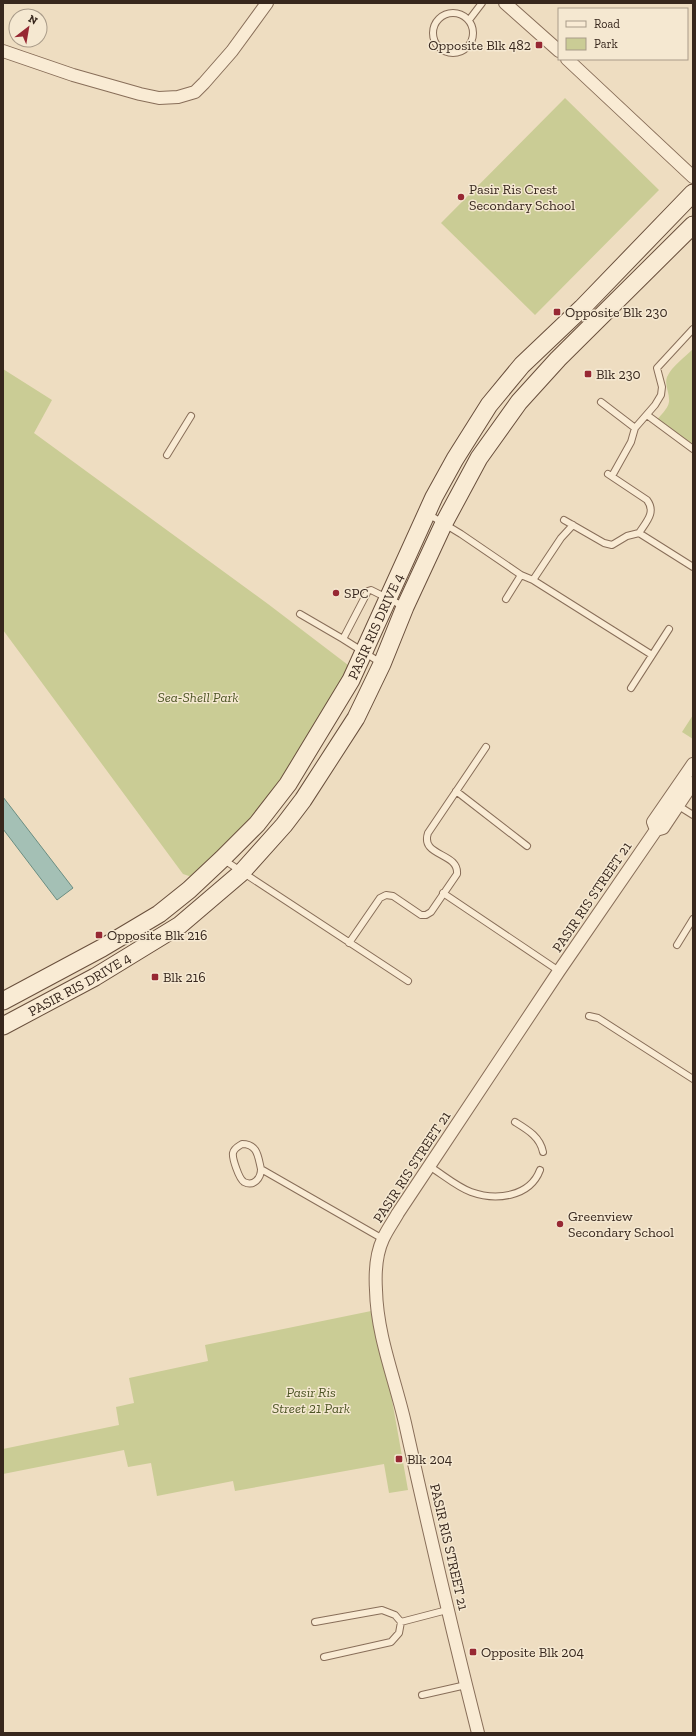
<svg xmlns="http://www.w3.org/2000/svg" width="696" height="1736" viewBox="0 0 696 1736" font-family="'Zilla Slab',serif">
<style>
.green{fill:#cacc95}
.water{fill:#a4c0b5;stroke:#6b8e82}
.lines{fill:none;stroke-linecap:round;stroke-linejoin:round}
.lane-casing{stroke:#886e59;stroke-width:8}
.street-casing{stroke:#886e59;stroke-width:14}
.secondary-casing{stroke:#694f3c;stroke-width:19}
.lane{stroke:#f9ebd4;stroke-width:6}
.street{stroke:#f9ebd4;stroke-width:12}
.secondary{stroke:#f9ebd4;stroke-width:17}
.poi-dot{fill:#972833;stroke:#f5e8d1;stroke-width:1.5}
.labels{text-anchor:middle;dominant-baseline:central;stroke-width:3;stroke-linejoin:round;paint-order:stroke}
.poi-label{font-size:14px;fill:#37271d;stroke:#f5e8d1;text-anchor:start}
.street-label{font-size:14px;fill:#37271d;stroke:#f5e8d1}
.park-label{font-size:14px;font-style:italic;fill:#4c5424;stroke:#f5e8d1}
</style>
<rect width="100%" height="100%" fill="#eeddc1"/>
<path class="green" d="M 565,98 L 659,190 L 535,315 L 441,223 Z
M 693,349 L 693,447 L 655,422 C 659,417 668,409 669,402 C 670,393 664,385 667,377 C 672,366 685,357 693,349 Z
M 3,369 L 52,400 L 34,433 L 268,604 L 352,668 L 298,758 L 262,808 L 195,878 L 183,874 L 3,630 Z
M 693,715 L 693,739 L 682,732 Z
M 376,1310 L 408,1490 L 389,1493 L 384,1464 L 235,1491 L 233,1481 L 157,1496 L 151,1463 L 128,1467 L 124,1450 L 3,1474 L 3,1449 L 119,1425 L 116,1407 L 134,1403 L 129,1378 L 208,1361 L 205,1345 Z"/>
<path class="water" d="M 3,797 L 73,888 L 57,900 L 3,829 Z"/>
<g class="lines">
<defs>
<path id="lane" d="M433 33a20 20 0 1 1 40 0a20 20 0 1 1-40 0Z
M 469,20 L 482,3
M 601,402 L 635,428
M 647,415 L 693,449
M 167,455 L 191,416
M 612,476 L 631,442 L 635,428 L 655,405 L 661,395 L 662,387 L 657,368 L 693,329
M 428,514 L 461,534 L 521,575 L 533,580 L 652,655
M 564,520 L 604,543 L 612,545 L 627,536 L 639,533 C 647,521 656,512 647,500 L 608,474
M 639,533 L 693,567
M 533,580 L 561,538 L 573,525
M 506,599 L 521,575
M 300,614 L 343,639 L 381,663
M 343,639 L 368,591 L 371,590 L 405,607
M 631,688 L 669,629
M 456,791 L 527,846
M 677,805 L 693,815
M 224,860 L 408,981
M 443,893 L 559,971
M 349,943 L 380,898 L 386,895 L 393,896 L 421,915 L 426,915 L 431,912 L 457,874 C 459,852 420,857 428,833 L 486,747
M 677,945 L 693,919
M 589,1016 L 598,1018 L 693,1079
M 515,1122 C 528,1130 540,1137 543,1152
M 429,1166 C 442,1174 457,1187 471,1192 C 496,1201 530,1197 540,1170
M 261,1169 C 261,1178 254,1187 244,1182 C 239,1179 232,1158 233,1153 C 234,1148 239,1146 242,1144 C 258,1144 258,1157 261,1169 L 383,1239
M 315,1622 L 382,1610 L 395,1615 L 401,1622 L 399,1633 L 391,1642 L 324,1657
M 401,1622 L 447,1610
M 422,1695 L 466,1685"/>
<path id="street" d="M 505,3 L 559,51
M 3,51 L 73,75 L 140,94 L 159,98 L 178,97 L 195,92 L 204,83 L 232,51 L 267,3
M 567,59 L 693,177
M 656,830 L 653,822 L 693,764
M 478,1733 C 452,1630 428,1527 405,1423 C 395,1379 377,1336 376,1290 C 375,1274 376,1254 383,1239 C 387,1230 393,1222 398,1213 L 559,971 L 656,830 L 663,828 L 693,783"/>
<g id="secondary">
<path id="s1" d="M 3,1001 L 102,948 L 159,914 L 189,890 L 222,859 L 257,824 L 288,784 L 351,680 L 434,497 L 455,459 L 489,405 L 522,365 L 582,308 L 693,193"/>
<path id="s2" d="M 3,1026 L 95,977 L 180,925 L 241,873 L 284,825 L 303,800 L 356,718 L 382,664 L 405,607 L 444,523 L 479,458 L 519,402 L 558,359 L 693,225"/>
</g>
</defs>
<use href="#lane" class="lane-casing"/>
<use href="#street" class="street-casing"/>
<use href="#secondary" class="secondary-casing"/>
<use href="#lane" class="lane"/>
<use href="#street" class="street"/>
<use href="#secondary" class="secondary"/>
</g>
<g class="poi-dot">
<rect x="535" y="41" width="8" height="8" rx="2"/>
<circle cx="461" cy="197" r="4"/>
<rect x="553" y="308" width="8" height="8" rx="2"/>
<rect x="584" y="370" width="8" height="8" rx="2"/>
<circle cx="336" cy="593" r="4"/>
<rect x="95" y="931" width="8" height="8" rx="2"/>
<rect x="151" y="973" width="8" height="8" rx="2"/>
<circle cx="560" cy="1224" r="4"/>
<rect x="395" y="1455" width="8" height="8" rx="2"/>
<rect x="469" y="1648" width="8" height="8" rx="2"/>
</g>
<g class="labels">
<g class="poi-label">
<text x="531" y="45" text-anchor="end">Opposite Blk 482</text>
<text x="469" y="189">Pasir Ris Crest<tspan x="469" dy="16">Secondary School</tspan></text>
<text x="565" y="312">Opposite Blk 230</text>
<text x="596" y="374">Blk 230</text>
<text x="344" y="593">SPC</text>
<text x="107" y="935">Opposite Blk 216</text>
<text x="163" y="977">Blk 216</text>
<text x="568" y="1216">Greenview<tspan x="568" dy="16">Secondary School</tspan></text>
<text x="407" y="1459">Blk 204</text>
<text x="481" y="1652">Opposite Blk 204</text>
</g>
<g class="street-label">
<text stroke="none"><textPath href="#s1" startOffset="543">PASIR RIS DRIVE 4</textPath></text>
<text transform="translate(592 897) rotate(-56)">PASIR RIS STREET 21</text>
<text stroke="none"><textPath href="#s2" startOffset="87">PASIR RIS DRIVE 4</textPath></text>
<text transform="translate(412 1167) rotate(-57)">PASIR RIS STREET 21</text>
<text transform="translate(449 1547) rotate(77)">PASIR RIS STREET 21</text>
</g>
<g class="park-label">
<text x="198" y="697">Sea-Shell Park</text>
<text x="311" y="1392">Pasir Ris<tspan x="311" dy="16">Street 21 Park</tspan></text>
</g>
</g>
<rect width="696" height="1736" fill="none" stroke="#37271d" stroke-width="8"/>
<rect x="558" y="8" width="130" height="52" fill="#f5e8d1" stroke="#a99b89"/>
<rect x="566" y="21" width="20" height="6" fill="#f9ebd4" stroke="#a99b89"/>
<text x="594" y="28" font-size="12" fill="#37271d">Road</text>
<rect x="566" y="38" width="20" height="12" fill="#cacc95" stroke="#a99b89"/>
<text x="594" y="48" font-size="12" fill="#37271d">Park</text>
<g transform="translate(28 28) rotate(31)"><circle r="19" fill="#f5e8d1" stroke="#a99b89"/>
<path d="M0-3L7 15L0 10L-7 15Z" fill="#972833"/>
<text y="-6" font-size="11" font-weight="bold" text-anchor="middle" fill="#37271d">N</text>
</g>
</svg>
